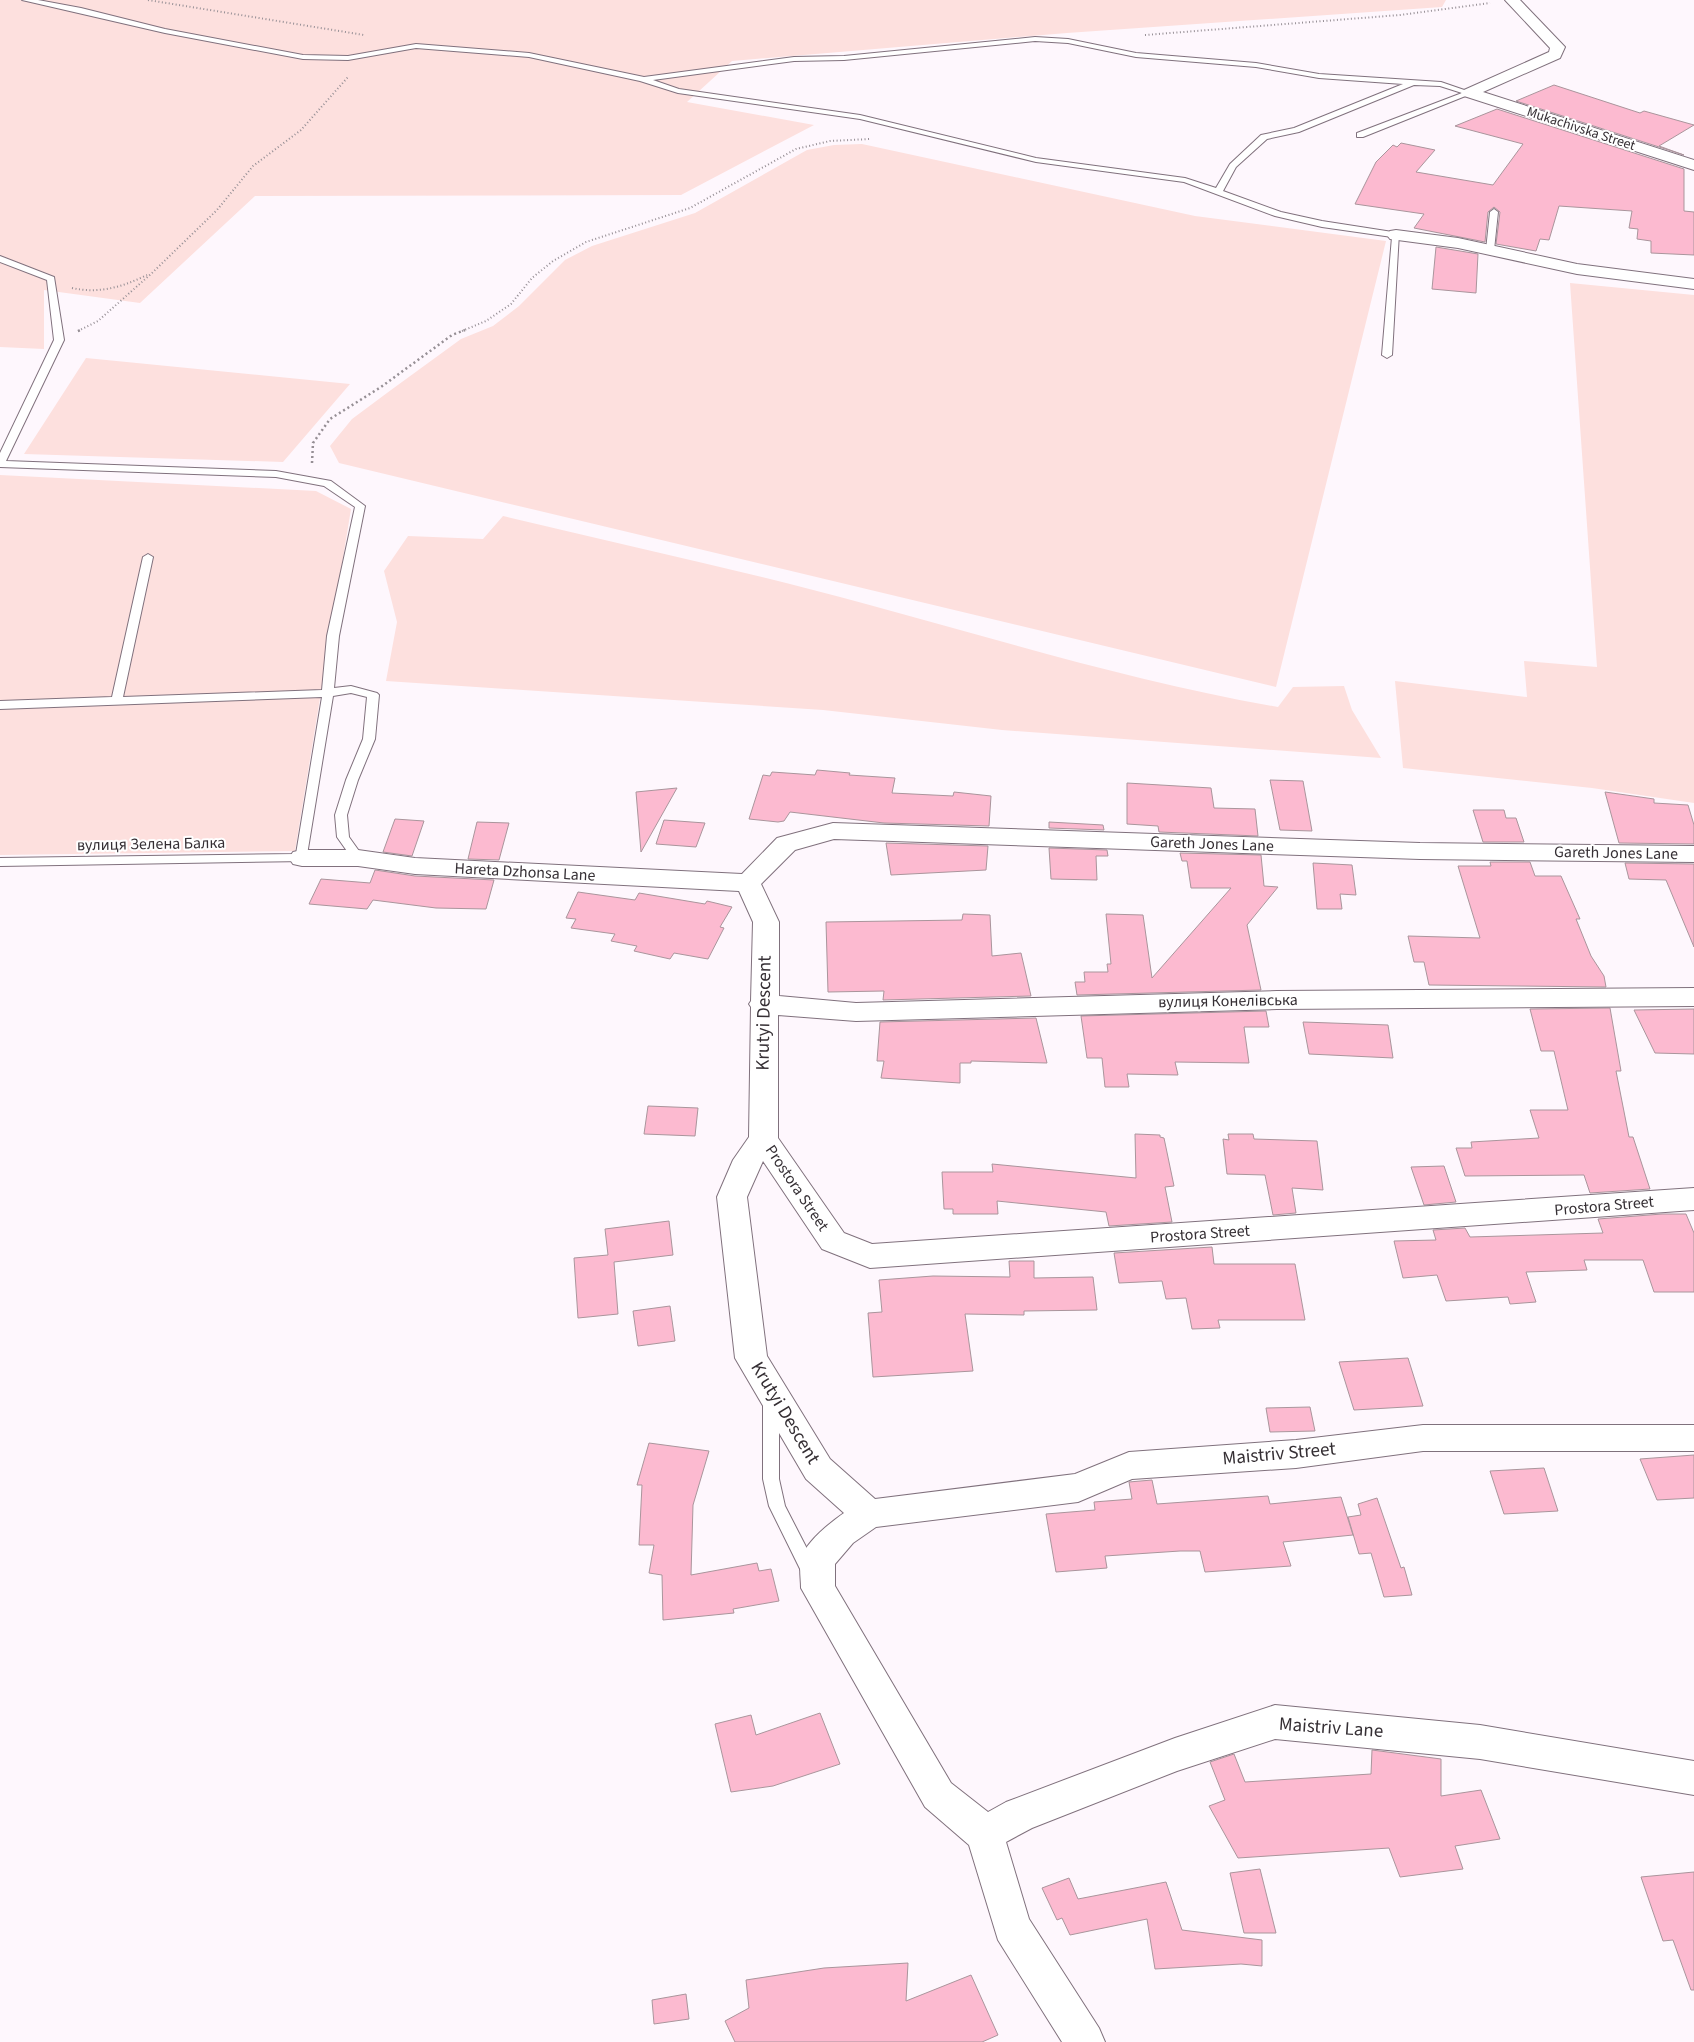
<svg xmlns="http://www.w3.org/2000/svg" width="1694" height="2042" viewBox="0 0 1694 2042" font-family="'Source Sans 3',sans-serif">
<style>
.green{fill:#fde0de}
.building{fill:#fcbad0;stroke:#aa959c}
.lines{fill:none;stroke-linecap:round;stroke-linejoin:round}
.lane-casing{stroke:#80717d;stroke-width:2}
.street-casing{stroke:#80717d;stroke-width:2}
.path-far1{stroke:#968f95;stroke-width:2;stroke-dasharray:1 2.5;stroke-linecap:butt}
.path{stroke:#968f95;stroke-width:2.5;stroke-dasharray:2 3;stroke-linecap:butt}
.lane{fill:#fff;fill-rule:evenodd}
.street{fill:#fff;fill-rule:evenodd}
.labels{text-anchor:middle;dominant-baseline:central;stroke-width:4;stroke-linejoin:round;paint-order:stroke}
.far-street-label{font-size:14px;fill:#352f34;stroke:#fff}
.street-label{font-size:16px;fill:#352f34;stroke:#fff}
.near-street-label{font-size:19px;fill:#352f34;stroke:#fff}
</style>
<rect width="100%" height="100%" fill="#fef7fd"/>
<path class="green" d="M 0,0 L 1446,0 L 1442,7 L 1067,33 L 732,61 L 687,102 L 814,125 L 681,195 L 255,196 L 140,303 L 44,290 L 44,349 L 0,347 Z
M 862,144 L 1195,216 L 1386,241 L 1276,687 L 339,463 L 330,446 L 352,419 L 391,390 L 461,339 L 493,326 L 519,306 L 565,260 L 592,246 L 695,213 L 807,150 L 834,145 Z
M 1570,283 L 1694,295 L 1694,803 L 1592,788 L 1403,768 L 1395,681 L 1527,697 L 1524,661 L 1597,667 Z
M 86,358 L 350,384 L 283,462 L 24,454 Z
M 0,475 L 316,491 L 351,509 L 295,851 L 0,855 Z
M 503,516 C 623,545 746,571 866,604 C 1003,641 1138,683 1278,707 L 1293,687 L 1344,686 L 1352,710 L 1381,758 L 1002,730 L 823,710 L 386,681 L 397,622 L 384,571 L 408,536 L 483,539 Z"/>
<path class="building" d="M 1554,85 L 1640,113 L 1644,111 L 1694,125 L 1659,146 L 1684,155 L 1516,101 Z
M 1497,109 L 1684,169 L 1684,211 L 1694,212 L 1694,255 L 1651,253 L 1651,241 L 1637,239 L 1638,229 L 1629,228 L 1632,211 L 1559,206 L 1549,240 L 1540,239 L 1536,251 L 1496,244 L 1500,212 L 1494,207 L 1488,212 L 1485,242 L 1414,228 L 1424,214 L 1355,204 L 1376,162 L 1393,145 L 1397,147 L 1401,143 L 1435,150 L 1416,172 L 1493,185 L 1523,144 L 1455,126 Z
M 1436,247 L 1478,254 L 1476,293 L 1432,289 Z
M 817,770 L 850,773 L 849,775 L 895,778 L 892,793 L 953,796 L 954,792 L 991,796 L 989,826 L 884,823 L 790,812 L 784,821 L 778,822 L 749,819 L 763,775 L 770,776 L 772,772 L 815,775 Z
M 1270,780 L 1303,781 L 1312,831 L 1280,830 Z
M 1127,783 L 1211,788 L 1214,808 L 1255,809 L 1258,836 L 1159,832 L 1158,826 L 1127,824 Z
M 677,788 L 641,852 L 636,792 Z
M 1605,792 L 1654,799 L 1654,803 L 1688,805 L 1694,825 L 1694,844 L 1619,843 Z
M 1473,810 L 1504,810 L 1506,818 L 1516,818 L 1524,842 L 1483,842 Z
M 395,819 L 424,821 L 412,856 L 383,852 Z
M 664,820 L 705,823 L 696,847 L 656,844 Z
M 477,822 L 509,823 L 499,860 L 468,859 Z
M 1049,822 L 1103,825 L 1104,830 L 1049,828 Z
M 886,843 L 988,846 L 986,870 L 891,875 Z
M 1049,848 L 1107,850 L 1108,856 L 1096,856 L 1097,880 L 1051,879 Z
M 1180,853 L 1261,855 L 1264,886 L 1278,887 L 1247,925 L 1261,990 L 1077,995 L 1075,982 L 1085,982 L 1084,972 L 1108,972 L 1107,964 L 1111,964 L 1106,914 L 1143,915 L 1152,978 L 1231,888 L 1191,888 L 1187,861 L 1182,861 Z
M 1490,862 L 1530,862 L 1535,876 L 1561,876 L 1580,919 L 1576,919 L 1591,956 L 1604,976 L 1606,987 L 1429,985 L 1424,962 L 1414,962 L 1408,936 L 1480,938 L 1458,866 L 1491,866 Z
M 1313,863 L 1352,865 L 1356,895 L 1340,894 L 1342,909 L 1317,909 Z
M 1625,863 L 1694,864 L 1694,947 L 1666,880 L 1629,879 Z
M 375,870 L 415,876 L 494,880 L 486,909 L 436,908 L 373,900 L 367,909 L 309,904 L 321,879 L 370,883 Z
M 578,892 L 635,900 L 639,893 L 705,904 L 707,901 L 732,907 L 720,927 L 724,928 L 708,959 L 674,953 L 670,959 L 634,951 L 637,946 L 611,941 L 615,934 L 571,928 L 576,919 L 566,918 Z
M 963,914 L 990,915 L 992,956 L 1021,953 L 1031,996 L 883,1000 L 884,991 L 828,992 L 826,922 L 962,920 Z
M 1610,1008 L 1621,1071 L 1616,1071 L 1629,1137 L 1633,1137 L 1650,1189 L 1590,1193 L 1584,1175 L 1465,1176 L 1456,1148 L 1472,1148 L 1471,1142 L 1539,1138 L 1530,1110 L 1568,1110 L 1554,1051 L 1541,1051 L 1530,1009 Z
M 1694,1009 L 1694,1054 L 1655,1053 L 1634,1010 Z
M 1266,1011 L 1269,1027 L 1244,1027 L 1249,1063 L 1175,1062 L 1178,1075 L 1127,1074 L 1129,1087 L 1105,1087 L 1102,1058 L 1087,1058 L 1081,1016 Z
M 1036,1018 L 1047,1063 L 971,1061 L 971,1063 L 960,1063 L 960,1083 L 881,1078 L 884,1061 L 877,1061 L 880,1022 Z
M 1303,1022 L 1388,1025 L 1393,1058 L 1309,1054 Z
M 648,1106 L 698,1108 L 695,1136 L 644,1134 Z
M 1135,1134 L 1160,1135 L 1160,1137 L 1164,1138 L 1174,1186 L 1165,1187 L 1172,1222 L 1109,1226 L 1106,1212 L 997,1201 L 998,1214 L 953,1214 L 953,1209 L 944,1209 L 942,1172 L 993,1172 L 992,1164 L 1136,1178 Z
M 1228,1134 L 1253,1134 L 1254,1139 L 1317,1141 L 1323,1190 L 1292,1188 L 1296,1213 L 1273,1215 L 1265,1175 L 1227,1174 L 1223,1139 L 1229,1140 Z
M 1444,1166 L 1456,1202 L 1424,1205 L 1411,1167 Z
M 1662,1214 L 1686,1214 L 1694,1233 L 1694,1292 L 1654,1292 L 1643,1260 L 1584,1260 L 1587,1270 L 1526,1272 L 1536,1302 L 1510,1304 L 1508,1297 L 1446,1301 L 1437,1275 L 1403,1278 L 1394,1241 L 1436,1240 L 1433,1230 L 1465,1228 L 1470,1237 L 1603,1233 L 1598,1219 Z
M 669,1221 L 673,1255 L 614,1262 L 618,1314 L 578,1318 L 574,1258 L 608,1255 L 605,1229 Z
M 1212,1247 L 1214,1264 L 1295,1264 L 1305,1320 L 1218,1320 L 1220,1328 L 1192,1329 L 1186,1298 L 1166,1299 L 1162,1281 L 1119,1283 L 1114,1253 Z
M 1009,1261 L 1034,1261 L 1034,1278 L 1093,1277 L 1097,1310 L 1024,1311 L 1024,1315 L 965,1314 L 973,1371 L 873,1377 L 868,1313 L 882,1312 L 879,1280 L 933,1276 L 1010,1277 Z
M 670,1306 L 675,1341 L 638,1346 L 633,1311 Z
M 1408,1358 L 1423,1406 L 1354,1410 L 1339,1362 Z
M 1310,1407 L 1315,1431 L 1270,1432 L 1266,1408 Z
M 649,1443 L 709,1451 L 693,1505 L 691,1575 L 757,1563 L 759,1571 L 771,1569 L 779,1601 L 733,1609 L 734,1613 L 663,1620 L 662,1575 L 649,1573 L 654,1545 L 639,1545 L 642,1485 L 637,1485 Z
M 1694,1455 L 1694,1498 L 1657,1500 L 1640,1459 Z
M 1544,1468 L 1558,1511 L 1504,1514 L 1490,1471 Z
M 1152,1480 L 1157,1504 L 1268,1496 L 1270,1504 L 1341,1497 L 1353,1535 L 1283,1542 L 1291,1566 L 1205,1572 L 1200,1551 L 1180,1551 L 1105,1556 L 1107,1568 L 1056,1572 L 1046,1514 L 1095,1510 L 1094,1502 L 1132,1499 L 1129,1482 Z
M 1377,1498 L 1401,1568 L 1404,1567 L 1412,1595 L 1384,1597 L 1371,1553 L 1359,1554 L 1348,1517 L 1361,1515 L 1358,1504 Z
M 820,1713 L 840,1764 L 773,1786 L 731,1792 L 715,1724 L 751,1715 L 756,1735 Z
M 1372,1750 L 1441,1759 L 1441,1796 L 1481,1790 L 1500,1839 L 1455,1846 L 1463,1869 L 1400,1877 L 1389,1848 L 1238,1858 L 1209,1806 L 1225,1800 L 1210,1762 L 1234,1754 L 1245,1782 L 1371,1774 Z
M 1260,1869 L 1276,1933 L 1244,1933 L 1230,1873 Z
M 1694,1872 L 1694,1990 L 1691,1990 L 1673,1940 L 1663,1941 L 1641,1877 Z
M 1069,1878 L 1078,1899 L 1166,1882 L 1182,1930 L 1262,1940 L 1262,1966 L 1241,1964 L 1155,1969 L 1147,1919 L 1070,1935 L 1062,1918 L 1057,1920 L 1042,1888 Z
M 908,1963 L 906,2001 L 971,1975 L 998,2035 L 982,2042 L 735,2042 L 725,2021 L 749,2008 L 746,1980 L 824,1968 Z
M 686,1994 L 689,2019 L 654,2024 L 652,2000 Z"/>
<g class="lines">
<defs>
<path id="lane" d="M 22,0 L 38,0 L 81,8 L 165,29 L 303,55 L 348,56 L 416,44 L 529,53 L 644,77 L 794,57 L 844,56 L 1035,37 L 1068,39 L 1136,53 L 1256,63 L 1319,74 L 1441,82 L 1473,93 L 1363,137 L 1357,137 L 1357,133 L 1462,93 L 1440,86 L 1414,85 L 1299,132 L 1267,139 L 1236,167 L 1223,191 L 1281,212 L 1322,221 L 1399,233 L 1392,355 L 1387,358 L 1382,355 L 1392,237 L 1322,227 L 1275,216 L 1184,182 L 1036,162 L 860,119 L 678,93 L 640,81 L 529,57 L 416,48 L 348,60 L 303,59 L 165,33 ZM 1035,41 L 1068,43 L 1136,57 L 1256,67 L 1319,78 L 1403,84 L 1294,128 L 1261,135 L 1230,164 L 1216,188 L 1185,178 L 1036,158 L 860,115 L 679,89 L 653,80 L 794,61 L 844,60 Z
M 1494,209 L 1498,212 L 1494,250 L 1490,253 L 1486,250 L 1490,212 Z
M 0,256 L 54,277 L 64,340 L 6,461 L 276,471 L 331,481 L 365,506 L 339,636 L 334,688 L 351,686 L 377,693 L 379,695 L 375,739 L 358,780 L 347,815 L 349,837 L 364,858 L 362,861 L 354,861 L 337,837 L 335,815 L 346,780 L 363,739 L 367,697 L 351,693 L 333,696 L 306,861 L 0,866 L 0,858 L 296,854 L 322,697 L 0,709 L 0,701 L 112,697 L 143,557 L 148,554 L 153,557 L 123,697 L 322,690 L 327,636 L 355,507 L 324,486 L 276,477 L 0,467 L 0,453 L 54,340 L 47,280 L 0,262 Z
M 771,1394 L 777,1396 L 779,1401 L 779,1479 L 785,1506 L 820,1574 L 817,1579 L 811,1581 L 805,1579 L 769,1506 L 763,1479 L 763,1401 L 765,1396 Z"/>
<path id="street" d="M 1505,0 L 1520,0 L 1565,47 L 1560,58 L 1483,92 L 1694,160 L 1694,170 L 1464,96 L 1461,93 L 1464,90 L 1549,52 L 1550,48 Z
M 1396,230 L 1458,238 L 1577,264 L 1694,279 L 1694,289 L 1577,274 L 1458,248 L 1390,239 L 1387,235 L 1390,231 Z
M 833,823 L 1420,843 L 1694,846 L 1694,862 L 1420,859 L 834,839 L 795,850 L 761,884 L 779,922 L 779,996 L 856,1003 L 1277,991 L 1694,988 L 1694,1006 L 1277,1009 L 856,1021 L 778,1015 L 778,1138 L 844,1233 L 872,1244 L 1694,1188 L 1694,1210 L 870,1268 L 822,1249 L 763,1161 L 747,1197 L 767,1356 L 830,1459 L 875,1499 L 1075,1474 L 1129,1452 L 1296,1440 L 1423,1425 L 1694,1425 L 1694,1451 L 1423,1451 L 1296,1468 L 1132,1479 L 1078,1502 L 876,1527 L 853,1543 L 835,1564 L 835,1586 L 951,1783 L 988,1812 L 1006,1802 L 1175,1738 L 1275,1705 L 1480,1725 L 1694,1761 L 1694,1795 L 1480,1759 L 1275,1739 L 1177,1771 L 1032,1828 L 1006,1842 L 1029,1919 L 1099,2028 L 1105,2042 L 1062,2042 L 998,1940 L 969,1845 L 925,1807 L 801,1588 C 801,1579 799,1568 801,1560 C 804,1543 831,1522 844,1513 L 806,1479 L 735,1358 L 717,1197 L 733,1160 L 749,1137 L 751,1007 L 749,1004 L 751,1001 L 753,922 L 739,891 L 415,874 L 358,866 L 302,866 L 293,864 L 289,858 L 293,852 L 302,850 L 358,850 L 415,858 L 742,874 L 777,838 Z"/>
</defs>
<use href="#lane" class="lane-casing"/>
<use href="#street" class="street-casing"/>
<path class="path-far1" d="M 148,0 L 364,35
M 1145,35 L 1400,15 L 1490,3
M 72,288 C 100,294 122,287 147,275
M 78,331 L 98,321 L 152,273 L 217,210 L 253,166 L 301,130 L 348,77
M 462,331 L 486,321 L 511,304 L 532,278 L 553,261 L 586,242 L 690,208 L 796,149 L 830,141 L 870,139"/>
<path class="path" d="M 78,331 L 81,330
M 312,463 L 313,443 L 330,419 L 381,387 L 452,335 L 465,330"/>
<use href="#lane" class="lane"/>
<use href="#street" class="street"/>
</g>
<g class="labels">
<g class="far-street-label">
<text transform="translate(1581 129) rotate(18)">Mukachivska Street</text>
</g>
<g class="street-label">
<text transform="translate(151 844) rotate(-1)">вулиця Зелена Балка</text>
<text transform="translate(1212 844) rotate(2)">Gareth Jones Lane</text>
<text transform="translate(1616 853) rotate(1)">Gareth Jones Lane</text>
<text transform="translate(525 872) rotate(3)">Hareta Dzhonsa Lane</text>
<text transform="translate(1228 1001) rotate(-1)">вулиця Конелівська</text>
<text transform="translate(797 1188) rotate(56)">Prostora Street</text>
<text transform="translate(1604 1206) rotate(-5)">Prostora Street</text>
<text transform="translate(1200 1234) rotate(-4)">Prostora Street</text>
</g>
<g class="near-street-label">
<text transform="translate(764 1013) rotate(-89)">Krutyi Descent</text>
<text transform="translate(785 1413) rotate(59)">Krutyi Descent</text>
<text transform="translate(1279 1454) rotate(-5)">Maistriv Street</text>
<text transform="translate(1331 1728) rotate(4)">Maistriv Lane</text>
</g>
</g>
</svg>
